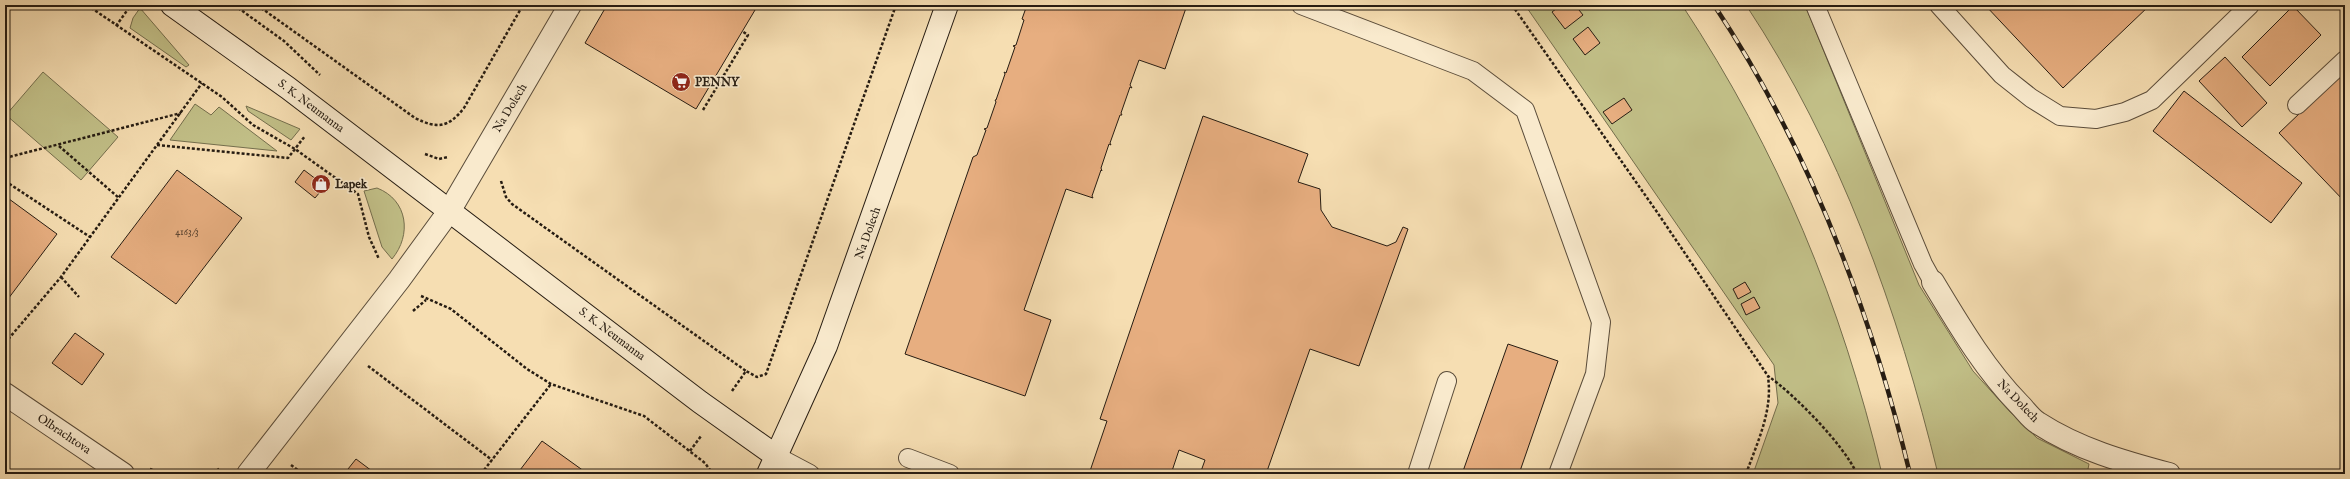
<svg xmlns="http://www.w3.org/2000/svg" width="2350" height="479" viewBox="0 0 2350 479" font-family="'IM FELL English',serif">
<style>
.green{fill:#c2c088;stroke:#746e4d}
.building{fill:#e7ae80;stroke:#261c12}
.lines{fill:none;stroke-linecap:round;stroke-linejoin:round}
.lane-casing{stroke:#5a4c3a;stroke-width:20}
.street-casing{stroke:#5a4c3a;stroke-width:24}
.secondary-casing{stroke:#261c12;stroke-width:24}
.path{stroke:#261c12;stroke-width:2.5;stroke-dasharray:3 2;stroke-linecap:butt}
.lane{stroke:#f9eacd;stroke-width:18}
.street{stroke:#f9eacd;stroke-width:22}
.secondary{stroke:#f9eacd;stroke-width:22}
.rail-casing{stroke:#261c12;stroke-width:4.5}
.rail{stroke:#f9eacd;stroke-width:3;stroke-dasharray:9;stroke-linecap:butt}
.labels{text-anchor:middle;dominant-baseline:central;stroke-width:3.5;stroke-linejoin:round;paint-order:stroke}
.number-label{font-size:10px;fill:#56402e}
.poi-label{font-size:12px;font-weight:bold;fill:#261c12;stroke:#f9eacd;text-anchor:start}
.street-label{font-size:12px;fill:#261c12;stroke:#f9eacd}
</style>
<rect width="100%" height="100%" fill="#f6deb2"/>
<filter id="stains"><feTurbulence type="fractalNoise" baseFrequency=".005" numOctaves="4"/><feColorMatrix values="0 0 0 0 .2 0 0 0 0 .09 0 0 0 0 .02 0 0 0 .5 -.17"/></filter>
<radialGradient id="worn" r=".72"><stop offset=".6" stop-color="#630" stop-opacity="0"/><stop offset="1" stop-color="#630" stop-opacity=".3"/></radialGradient>
<path class="green" d="M 1525,5 L 1682,5 C 1779,152 1841,303 1882,474 L 1753,474 L 1778,403 L 1774,365 Z
M 1746,5 L 1805,5 L 1919,285 L 1973,371 L 2010,412 L 2037,438 L 2089,464 L 2087,474 L 1938,474 C 1898,310 1840,147 1746,5 Z
M 140,8 L 189,65 L 186,67 L 130,28 L 133,18 Z
M 43,72 L 118,137 L 81,180 L 6,115 Z
M 195,104 L 211,115 L 219,107 L 277,151 L 170,140 Z
M 246,106 L 300,129 L 291,140 L 248,111 Z
M 377,188 C 408,200 412,235 392,259 L 382,247 L 364,191 Z"/>
<path class="building" d="M 607,5 L 758,5 L 696,109 L 585,43 Z
M 1027,5 L 1187,5 L 1165,69 L 1139,60 L 1130,85 L 1132,88 L 1130,87 L 1121,113 L 1122,115 L 1120,115 L 1110,143 L 1111,145 L 1109,144 L 1101,168 L 1102,171 L 1101,170 L 1092,196 L 1093,198 L 1066,189 L 1024,310 L 1051,320 L 1025,396 L 905,354 L 973,157 L 977,155 L 986,130 L 984,129 L 987,128 L 996,102 L 995,100 L 996,100 L 1005,74 L 1004,72 L 1006,73 L 1015,47 L 1013,46 L 1016,45 L 1024,20 L 1022,19 Z
M 1561,5 L 1575,5 L 1583,15 L 1565,29 L 1552,12 Z
M 1985,5 L 2150,5 L 2063,88 Z
M 2293,6 L 2321,35 L 2270,86 L 2242,57 Z
M 1588,27 L 1600,43 L 1585,55 L 1573,39 Z
M 2225,57 L 2267,103 L 2242,127 L 2199,81 Z
M 2344,71 L 2345,72 L 2345,202 L 2279,133 Z
M 2184,91 L 2302,183 L 2271,223 L 2153,131 Z
M 1624,98 L 1632,110 L 1612,124 L 1603,112 Z
M 1203,116 L 1308,154 L 1298,182 L 1320,189 L 1321,210 L 1332,227 L 1387,246 L 1396,242 L 1403,227 L 1408,229 L 1359,366 L 1310,349 L 1266,474 L 1200,474 L 1205,460 L 1179,450 L 1171,474 L 1089,474 L 1107,421 L 1100,419 Z
M 177,170 L 242,218 L 176,304 L 111,257 Z
M 304,170 L 325,186 L 315,198 L 295,182 Z
M 5,196 L 57,234 L 5,303 Z
M 1745,282 L 1751,292 L 1738,299 L 1733,289 Z
M 1754,297 L 1760,308 L 1746,315 L 1741,304 Z
M 75,333 L 104,354 L 82,385 L 52,363 Z
M 1508,344 L 1558,361 L 1519,474 L 1462,474 Z
M 542,441 L 588,474 L 517,474 Z
M 356,459 L 376,474 L 344,474 Z"/>
<g class="lines">
<defs>
<path id="lane" d="M 1301,5 L 1473,71 L 1525,110 L 1601,322 L 1595,374 L 1558,474
M 1815,5 L 1923,264 L 1933,282
M 1939,5 L 2002,75 L 2031,98 L 2060,116 L 2096,119 L 2125,112 L 2152,100 L 2250,5
M 2297,105 L 2345,60
M 776,456 L 810,474
M 908,458 L 950,474
M 1417,474 L 1447,381"/>
<path id="street" d="M 1933,282 C 1959,325 1984,368 2019,404 C 2025,410 2031,419 2038,423 C 2078,449 2124,462 2169,474
M 5,394 L 123,474
M 248,474 L 399,280 L 450,210 L 570,5"/>
<path id="secondary" d="M 172,5 L 288,88 L 700,402 L 776,456
M 768,474 L 826,346 L 947,5"/>
</defs>
<use href="#lane" class="lane-casing"/>
<use href="#street" class="street-casing"/>
<use href="#secondary" class="secondary-casing"/>
<path class="path" d="M 87,5 L 222,97 L 253,125 L 295,149 L 358,194 L 369,237 L 379,259
M 234,5 L 284,41 L 320,75
M 257,5 L 415,118 C 437,129 448,128 464,108 L 523,5
M 1512,5 L 1657,212 L 1768,376 C 1795,395 1844,445 1857,474
M 116,26 L 131,5
M 703,110 L 748,35 L 742,31
M 157,145 L 288,158 L 305,136
M 59,146 L 119,198
M 425,154 L 439,159 L 448,157
M 5,158 L 181,113
M 5,181 L 90,237
M 501,181 L 506,197 L 512,204 L 746,371
M 61,277 L 79,297
M 421,296 L 451,309 L 527,369 L 551,384 L 644,416 L 705,463 L 713,474
M 413,311 L 426,300
M 5,343 L 61,277 L 202,83
M 368,366 L 492,460
M 732,391 L 746,371 L 757,377 L 766,374 L 896,5
M 690,451 L 701,436
M 291,465 L 303,474
M 150,469 L 162,474
M 213,474 L 220,468
M 481,474 L 551,384
M 1746,474 C 1757,443 1773,411 1768,377"/>
<use href="#lane" class="lane"/>
<use href="#street" class="street"/>
<use href="#secondary" class="secondary"/>
<defs>
<path id="rail" d="M 1714,5 C 1809,148 1870,308 1910,474"/>
</defs>
<use href="#rail" class="rail-casing"/>
<use href="#rail" class="rail"/>
</g>
<defs>
<symbol id="supermarket-disc" viewBox="-11 -11 22 22"><circle r="9.5" fill="#8f2418" stroke="#f9eacd"/><path d="M-6-5.5h2.5l.6 2H6L4.5 2H-2.5L-4.4-4H-6ZM-1.5 3.2a1.3 1.3 0 1 0 .1 0ZM3 3.2a1.3 1.3 0 1 0 .1 0Z" fill="#fff"/></symbol>
<symbol id="shop-disc" viewBox="-11 -11 22 22"><circle r="9.5" fill="#8f2418" stroke="#f9eacd"/><path d="M-5-2.5h2.3a2.7 3.5 0 0 1 5.4 0H5L5.5 6h-11ZM-1.5-2.5h3a1.5 2.3 0 0 0-3 0Z" fill="#fff"/></symbol>
</defs>
<g fill-rule="evenodd">
<use href="#supermarket-disc" x="670" y="71" width="22" height="22"/>
<use href="#shop-disc" x="310" y="173" width="22" height="22"/>
</g>
<g class="labels">
<g class="number-label">
<text x="187" y="232">4163/3</text>
</g>
<g class="poi-label">
<text x="695" y="82">PENNY</text>
<text x="335" y="184">Lapek</text>
</g>
<g class="street-label">
<text transform="translate(311 106) rotate(37)">S. K. Neumanna</text>
<text transform="translate(510 108) rotate(-59)">Na Dolech</text>
<text transform="translate(868 233) rotate(-70)">Na Dolech</text>
<text transform="translate(612 334) rotate(37)">S. K. Neumanna</text>
<text transform="translate(2018 401) rotate(46)">Na Dolech</text>
<text transform="translate(64 434) rotate(34)">Olbrachtova</text>
</g>
</g>
<rect width="2350" height="479" fill="none" stroke="#f6deb2" stroke-width="20"/>
<rect x="6" y="6" width="2338" height="467" fill="none" stroke="#261c12" stroke-width="2"/>
<rect x="10" y="10" width="2330" height="459" fill="none" stroke="#261c12"/>
<rect width="100%" height="100%" filter="url(#stains)"/>
<rect width="100%" height="100%" fill="url(#worn)"/>
</svg>
